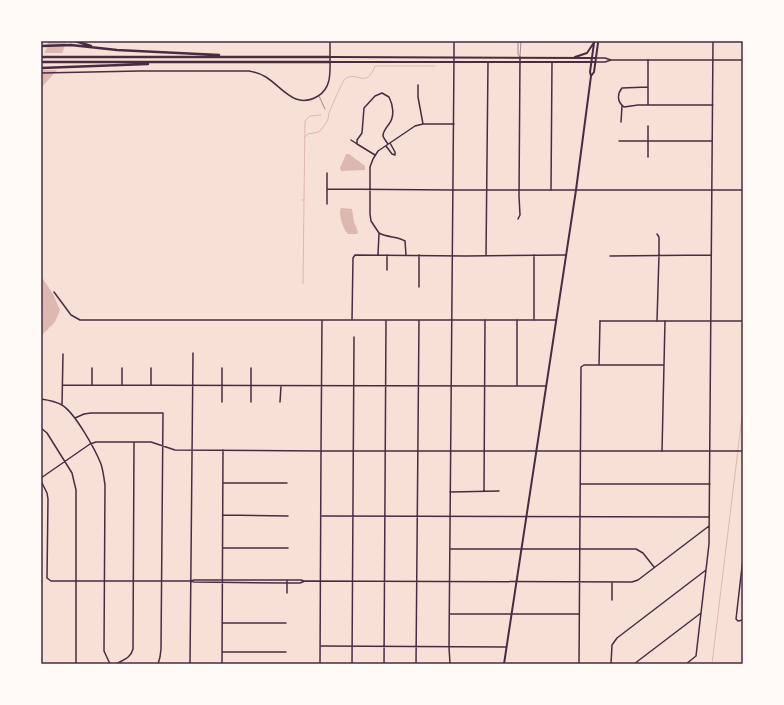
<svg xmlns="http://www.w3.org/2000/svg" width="784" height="705" viewBox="0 0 784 705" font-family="'Titillium Web',sans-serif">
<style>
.water{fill:#dcb8b0}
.pier{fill:#f7e1d7}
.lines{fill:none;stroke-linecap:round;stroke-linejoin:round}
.stream{stroke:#dcb8b0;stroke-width:1}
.service{stroke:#4a2c40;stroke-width:0.5}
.minor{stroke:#4a2c40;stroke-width:1.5}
.tertiary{stroke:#4a2c40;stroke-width:1.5}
.primary{stroke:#4a2c40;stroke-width:2}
.motorway{stroke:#4a2c40;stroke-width:2.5}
.neatline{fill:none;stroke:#4a2c40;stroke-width:1.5}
</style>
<rect width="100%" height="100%" fill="#f7e1d7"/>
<path class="water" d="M 48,41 L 66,41 L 58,69 L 41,88 L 41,57 L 46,50 Z
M 346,154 L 349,154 L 365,166 L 365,170 L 341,171 L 340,168 Z
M 341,208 L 352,209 L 354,222 L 358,232 L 357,234 L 348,234 C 343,229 338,214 341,208 Z
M 41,276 L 53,294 L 60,310 L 55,322 L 41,336 L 41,319 L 43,316 L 41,309 Z"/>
<path class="pier" d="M 41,53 L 65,53 L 58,70 L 41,70 Z"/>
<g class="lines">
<path class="stream" d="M 304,138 L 308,134 L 319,132 C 322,128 326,124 328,119 C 329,116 328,116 329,113 C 331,108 342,82 345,79 C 356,70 366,90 375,66 L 435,66
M 302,200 L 304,200 L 305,121 L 310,116 L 321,115
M 303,284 L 304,200
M 712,664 L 743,408"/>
<path class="service" d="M 518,41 L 518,54 L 519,56
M 520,56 L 521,41
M 319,96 L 325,109"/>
<path class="minor" d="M 330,41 L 330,57
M 454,57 L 454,41
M 418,85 L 418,97 L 423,124
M 648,87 L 622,88 C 617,94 617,102 624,107 L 638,105 L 713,105
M 648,105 L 648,60
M 621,122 L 622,106
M 351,140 L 357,144
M 619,141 L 712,141
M 386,146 L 392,154 L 395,155 L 395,152 L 390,143
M 375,155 L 357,144 L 357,140 L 362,133 L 364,108 L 375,96 L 382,93 L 389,97 C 393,105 395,116 389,124 C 386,128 383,131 383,136 C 384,139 386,141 388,144
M 648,157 L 648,126
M 327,189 L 453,190
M 551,190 L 552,62
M 327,204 L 327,173
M 518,219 L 520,215 L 519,196 L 520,57
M 379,233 C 388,238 397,236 405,241 L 406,255
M 657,234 L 659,237 L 659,255 L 657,321
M 378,255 L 379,233 L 371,221 L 370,214 L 370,167 L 373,159 L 378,151 L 415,126 L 423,124 L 454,124
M 387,255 L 387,270
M 419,255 L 419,287
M 534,255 L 534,320
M 486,256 L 488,62
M 610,256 L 711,255
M 54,292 L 71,315 L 80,320 L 452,320
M 352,320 L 353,258 L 355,255 L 466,256 L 566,255
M 599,365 L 600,321
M 251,368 L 251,402
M 63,385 L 546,386
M 92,385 L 92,368
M 122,385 L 122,368
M 151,385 L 151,368
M 517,386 L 517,320
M 41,399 C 48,400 55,401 62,405 C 75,413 95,449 101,464 C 103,470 104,478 105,485 L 104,651 L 110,664
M 222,402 L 222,368
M 280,402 L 281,386
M 62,405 L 63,354
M 75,418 L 84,414 L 91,413 L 163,413 L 161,649 L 160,657 L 158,664
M 41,428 L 47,433 L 72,473 L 76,490 L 76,664
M 662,451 L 665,321
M 41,478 L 90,444 L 96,442 L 151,442 L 175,450 L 321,451 L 322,320
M 41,481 L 47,493 L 48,499 L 47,578 L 51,581 L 191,581 L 194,580 L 301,580 L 304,581
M 223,483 L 287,483
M 580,484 L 710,484
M 484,491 L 485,320
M 450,492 L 499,491
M 223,515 L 288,516
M 322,516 L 709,517
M 223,548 L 288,548
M 450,549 L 636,549 L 643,553 L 654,567
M 743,558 L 736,619 L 738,621 L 743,620
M 191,581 L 194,582 L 287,583 L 300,583 L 305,581 L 632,582 L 638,580 L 709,526
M 287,593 L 287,580
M 612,600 L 612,582
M 450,614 L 579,614
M 222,623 L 286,623
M 321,646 L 506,647
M 222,652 L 286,652
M 116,664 C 123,660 131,658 133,649 L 134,442
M 190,664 L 193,353
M 222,664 L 223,450
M 352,664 L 354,337
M 384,664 L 386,320
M 416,664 L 419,320
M 579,664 L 581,367 L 584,365 L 664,365
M 611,664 L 612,645 L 617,638 L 706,570
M 634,664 L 701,613
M 686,664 L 696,656 L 709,544 L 713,41"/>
<path class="tertiary" d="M 595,58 L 605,58 L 611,60 L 743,60
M 595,62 L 605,62 L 611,60
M 41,73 L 140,71 L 249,71 C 255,72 261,74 266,77 C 283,88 295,110 318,96 C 332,88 330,71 330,57
M 453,190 L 743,190
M 452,320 L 556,320
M 600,321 L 743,321
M 320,664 L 321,451 L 743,451
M 450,664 L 449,647 L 454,58"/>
<path class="primary" d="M 330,57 L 595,58
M 575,57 L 587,53 L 595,41
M 330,62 L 595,62
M 591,76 L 590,72 L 594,43
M 504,664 L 576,190 L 591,76 L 594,72 L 598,43 L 597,41"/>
<path class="motorway" d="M 75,41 L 91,46
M 41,46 L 71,45 L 117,50 L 219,55
M 41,57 L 330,57
M 41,62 L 330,62
M 41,68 L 148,64"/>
</g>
<rect width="784" height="705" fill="none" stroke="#fffaf5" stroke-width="84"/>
<rect x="42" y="42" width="700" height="621" class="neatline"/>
</svg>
